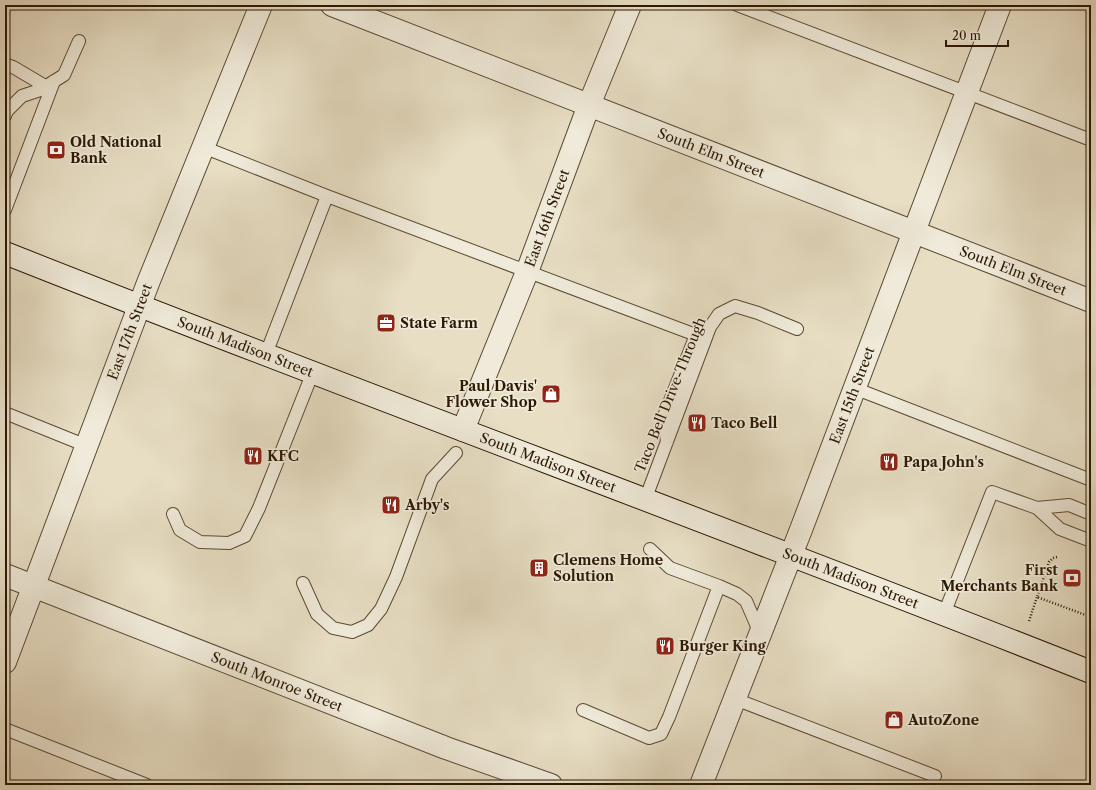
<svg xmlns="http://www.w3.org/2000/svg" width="1096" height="790" viewBox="0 0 1096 790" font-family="'Libre Caslon Text',serif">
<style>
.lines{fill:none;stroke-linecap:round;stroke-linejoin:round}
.service-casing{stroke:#5b4a34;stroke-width:14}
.minor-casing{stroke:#5b4a34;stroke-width:24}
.secondary-casing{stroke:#2c1904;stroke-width:24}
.path{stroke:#2c1904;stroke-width:2.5;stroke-dasharray:1 2;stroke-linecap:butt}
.service{stroke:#efead9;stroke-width:12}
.minor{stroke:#efead9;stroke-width:22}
.secondary{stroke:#efead9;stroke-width:22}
.labels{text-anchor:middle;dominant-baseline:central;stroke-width:3.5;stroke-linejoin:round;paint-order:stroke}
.poi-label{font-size:14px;font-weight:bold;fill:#2c1904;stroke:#efead9;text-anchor:start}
.street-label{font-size:14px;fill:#2c1904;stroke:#efead9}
</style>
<rect width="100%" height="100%" fill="#e7dec4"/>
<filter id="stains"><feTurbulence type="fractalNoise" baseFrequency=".005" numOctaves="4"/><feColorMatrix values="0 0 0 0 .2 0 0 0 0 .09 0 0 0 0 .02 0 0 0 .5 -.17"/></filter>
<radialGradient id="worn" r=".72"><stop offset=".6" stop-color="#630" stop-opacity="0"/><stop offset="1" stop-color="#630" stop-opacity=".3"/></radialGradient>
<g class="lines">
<defs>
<path id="service" d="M 737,5 L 1091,140
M 5,64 L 13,67 L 45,86
M 5,116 L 7,111 L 22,96 L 40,90 L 64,75 L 79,41
M 203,147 L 327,196 L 696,335 L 664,416 L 667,442
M 5,210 L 54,81
M 266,354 L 327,196
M 854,388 L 1091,480
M 5,413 L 87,446
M 645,500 L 710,327 L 719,314 L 735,306 L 758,313 L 797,329
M 1037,508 L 1069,505 L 1091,514
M 173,514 L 180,530 L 200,542 L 229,543 L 245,536 L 259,508 L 313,372
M 650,549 L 670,568 L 719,586
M 303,583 L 317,614 L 333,628 L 352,632 L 368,625 L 381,609 L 396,577 L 432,479 L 456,453
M 944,614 L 992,492 L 1037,508 L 1060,529 L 1091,541
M 735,699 L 935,776
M 583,710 L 649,738 L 661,734 L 669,717 L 719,586 L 737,594 L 746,601 L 760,633
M 5,729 L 147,785"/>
<g id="minor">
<path id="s1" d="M 332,5 L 1091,301"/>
<path id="s2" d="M 463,430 L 527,272 L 589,105 L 630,5"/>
<path id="s3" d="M 5,575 L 446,748 L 551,785"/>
<path id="s4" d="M 5,662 L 148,283 L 261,5"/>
<path id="s5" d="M 701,785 L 802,527 L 1000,5"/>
</g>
<g id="secondary">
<path id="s6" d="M 5,253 C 366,396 730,529 1091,672"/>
</g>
</defs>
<use href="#service" class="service-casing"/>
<use href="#minor" class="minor-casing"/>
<use href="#secondary" class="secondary-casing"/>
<path class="path" d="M 1057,557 L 1053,558 L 1049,562 L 1037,597 L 1091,617
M 1029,621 L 1037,597"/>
<use href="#service" class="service"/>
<use href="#minor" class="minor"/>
<use href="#secondary" class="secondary"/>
</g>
<defs>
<symbol id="bank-square" viewBox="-11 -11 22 22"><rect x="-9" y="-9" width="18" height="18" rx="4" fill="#8f2418" stroke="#efead9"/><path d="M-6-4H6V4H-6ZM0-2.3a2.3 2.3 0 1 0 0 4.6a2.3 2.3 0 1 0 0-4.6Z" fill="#fff"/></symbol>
<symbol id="office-square" viewBox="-11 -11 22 22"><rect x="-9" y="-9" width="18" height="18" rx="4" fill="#8f2418" stroke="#efead9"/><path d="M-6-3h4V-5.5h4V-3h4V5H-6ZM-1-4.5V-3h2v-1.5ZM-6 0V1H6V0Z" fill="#fff"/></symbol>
<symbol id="shop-square" viewBox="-11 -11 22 22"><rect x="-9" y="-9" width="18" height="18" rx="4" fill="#8f2418" stroke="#efead9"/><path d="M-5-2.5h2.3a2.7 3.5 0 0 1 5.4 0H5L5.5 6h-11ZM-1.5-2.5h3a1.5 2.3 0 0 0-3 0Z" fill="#fff"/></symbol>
<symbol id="restaurant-square" viewBox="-11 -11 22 22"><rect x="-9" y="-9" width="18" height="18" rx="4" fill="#8f2418" stroke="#efead9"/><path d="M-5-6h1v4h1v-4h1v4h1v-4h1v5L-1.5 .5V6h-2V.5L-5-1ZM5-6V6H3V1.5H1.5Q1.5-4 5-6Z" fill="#fff"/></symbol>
<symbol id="building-square" viewBox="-11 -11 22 22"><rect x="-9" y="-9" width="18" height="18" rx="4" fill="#8f2418" stroke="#efead9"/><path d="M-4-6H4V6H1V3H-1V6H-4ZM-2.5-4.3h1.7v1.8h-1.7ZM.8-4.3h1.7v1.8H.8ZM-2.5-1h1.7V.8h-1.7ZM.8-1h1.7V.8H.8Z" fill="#fff"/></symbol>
</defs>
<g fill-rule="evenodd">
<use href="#bank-square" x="45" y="139" width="22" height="22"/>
<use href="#office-square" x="375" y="312" width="22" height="22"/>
<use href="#shop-square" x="540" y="383" width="22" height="22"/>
<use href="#restaurant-square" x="686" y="412" width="22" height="22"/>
<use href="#restaurant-square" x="242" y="445" width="22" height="22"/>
<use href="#restaurant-square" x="878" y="451" width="22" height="22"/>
<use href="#restaurant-square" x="380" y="494" width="22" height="22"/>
<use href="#building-square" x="528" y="557" width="22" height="22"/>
<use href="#bank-square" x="1061" y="567" width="22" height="22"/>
<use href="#restaurant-square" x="654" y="635" width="22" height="22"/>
<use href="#shop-square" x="883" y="709" width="22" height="22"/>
</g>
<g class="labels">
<g class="poi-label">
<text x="70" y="142">Old National<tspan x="70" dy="16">Bank</tspan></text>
<text x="400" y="323">State Farm</text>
<text x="537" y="386" text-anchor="end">Paul Davis'<tspan x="537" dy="16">Flower Shop</tspan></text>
<text x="711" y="423">Taco Bell</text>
<text x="267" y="456">KFC</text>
<text x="903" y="462">Papa John's</text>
<text x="405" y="505">Arby's</text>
<text x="553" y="560">Clemens Home<tspan x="553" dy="16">Solution</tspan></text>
<text x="1058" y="570" text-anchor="end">First<tspan x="1058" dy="16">Merchants Bank</tspan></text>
<text x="679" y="646">Burger King</text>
<text x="908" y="720">AutoZone</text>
</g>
<g class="street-label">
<text stroke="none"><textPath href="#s1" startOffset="407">South Elm Street</textPath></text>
<text stroke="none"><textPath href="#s2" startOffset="228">East 16th Street</textPath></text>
<text stroke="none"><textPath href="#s1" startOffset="731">South Elm Street</textPath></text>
<text stroke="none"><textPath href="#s4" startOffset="353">East 17th Street</textPath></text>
<text stroke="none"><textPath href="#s6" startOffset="258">South Madison Street</textPath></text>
<text transform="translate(670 395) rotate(-68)">Taco Bell Drive-Through</text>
<text stroke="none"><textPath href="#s5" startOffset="418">East 15th Street</textPath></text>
<text stroke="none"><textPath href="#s6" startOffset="582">South Madison Street</textPath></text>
<text stroke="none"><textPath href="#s6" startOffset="906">South Madison Street</textPath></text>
<text stroke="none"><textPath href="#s3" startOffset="292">South Monroe Street</textPath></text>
</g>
</g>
<rect width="1096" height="790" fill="none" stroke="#e7dec4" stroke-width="20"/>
<rect x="6" y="6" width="1084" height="778" fill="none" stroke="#2c1904" stroke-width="2"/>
<rect x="10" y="10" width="1076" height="770" fill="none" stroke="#2c1904"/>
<path d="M946 40v6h62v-6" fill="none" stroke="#2c1904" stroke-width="2"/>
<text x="952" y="40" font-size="12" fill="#2c1904" stroke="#efead9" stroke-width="3" paint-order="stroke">20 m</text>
<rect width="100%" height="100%" filter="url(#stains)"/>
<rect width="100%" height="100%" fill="url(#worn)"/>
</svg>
